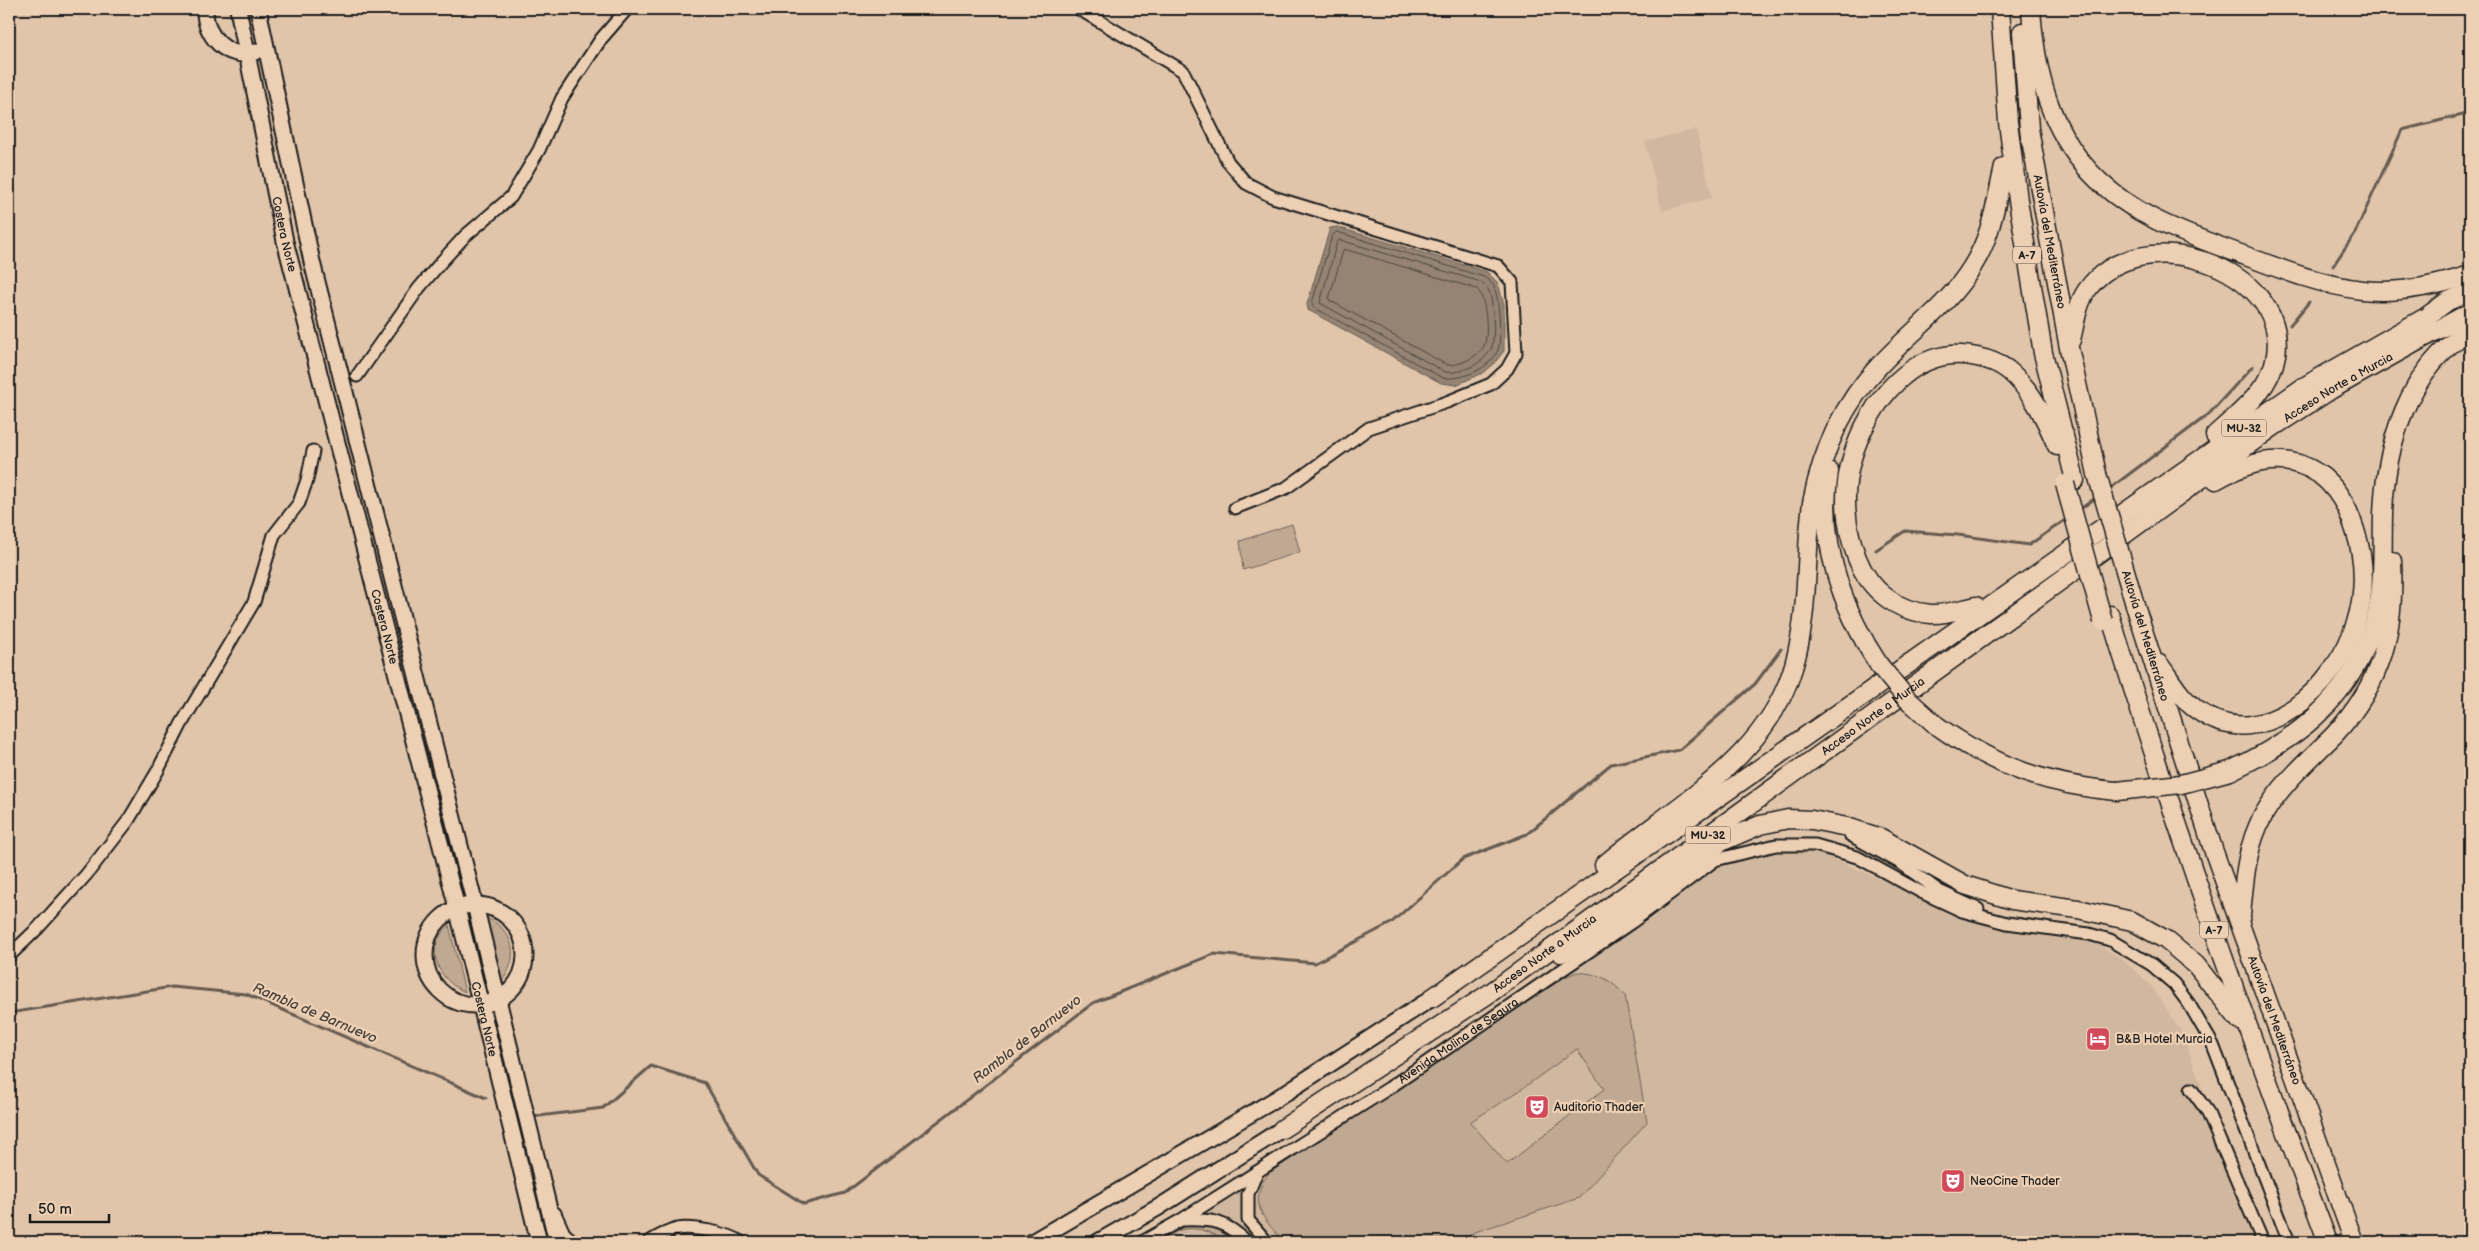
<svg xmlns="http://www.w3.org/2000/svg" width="2479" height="1251" viewBox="0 0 2479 1251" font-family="'Balsamiq Sans',sans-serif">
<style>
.built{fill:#d0b79f}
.green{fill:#c0a993;stroke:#6e6258;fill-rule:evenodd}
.water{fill:#958473;stroke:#655a50}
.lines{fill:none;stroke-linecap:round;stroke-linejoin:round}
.shore{stroke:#4c463f;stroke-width:1}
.stream{stroke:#655a50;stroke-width:3}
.minor-casing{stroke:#1c1c1c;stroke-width:15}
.major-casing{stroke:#1c1c1c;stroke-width:19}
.highway-casing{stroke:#1c1c1c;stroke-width:21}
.minor{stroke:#edd0b4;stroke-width:11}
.major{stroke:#edd0b4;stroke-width:15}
.highway{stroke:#edd0b4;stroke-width:18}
.highway-bridge-casing{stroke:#1c1c1c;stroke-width:21;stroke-linecap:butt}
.highway-bridge{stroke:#edd0b4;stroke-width:18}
.labels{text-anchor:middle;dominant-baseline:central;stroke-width:4.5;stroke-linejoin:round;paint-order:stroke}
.shield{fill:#edd0b4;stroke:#5b524a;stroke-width:1}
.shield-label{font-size:11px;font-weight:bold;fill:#1c1c1c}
.street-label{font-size:12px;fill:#1c1c1c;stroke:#edd0b4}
.poi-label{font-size:12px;fill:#1c1c1c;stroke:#edd0b4;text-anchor:start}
.water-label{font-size:14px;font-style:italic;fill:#46403a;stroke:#edd0b4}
</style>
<rect width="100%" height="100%" fill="#e0c5ab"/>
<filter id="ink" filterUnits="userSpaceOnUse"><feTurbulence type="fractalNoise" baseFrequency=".02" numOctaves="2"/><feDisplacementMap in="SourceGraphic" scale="10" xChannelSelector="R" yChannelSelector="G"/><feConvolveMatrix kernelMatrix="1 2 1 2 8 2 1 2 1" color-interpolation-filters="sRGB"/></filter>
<g filter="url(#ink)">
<path class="built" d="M 1696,129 L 1712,198 L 1662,211 L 1645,142 Z
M 1806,847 L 1993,928 L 2091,941 L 2122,959 L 2151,985 L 2183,1035 L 2258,1242 L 1132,1242 L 1217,1195 L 1479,1023 L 1711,859 Z"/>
<path class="green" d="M 1292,524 L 1300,552 L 1243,570 L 1240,541 Z
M 484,917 C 515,928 521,960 500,983 Z
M 449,925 L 465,992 C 437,980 423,948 449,925 Z
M 1577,972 C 1601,974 1609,979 1625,995 L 1647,1122 L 1579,1198 L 1472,1233 L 1463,1242 L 1285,1242 C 1264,1221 1247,1203 1268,1174 L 1565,977 ZM 1577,1049 L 1604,1089 L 1507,1164 L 1470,1122 L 1519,1091 Z
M 1187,1224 L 1216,1227 L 1241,1242 C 1220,1242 1209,1226 1185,1229 C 1172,1231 1167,1242 1149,1242 Z"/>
<path class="water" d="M 1337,227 L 1487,272 L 1498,283 L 1504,305 L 1504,351 L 1493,365 L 1483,373 L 1456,385 L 1441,383 L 1308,310 L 1307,304 L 1330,228 Z"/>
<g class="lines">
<path class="shore" d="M 1337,232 L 1484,277 C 1487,279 1491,282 1493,285 C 1499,293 1502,340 1498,350 C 1490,369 1462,380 1443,378 L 1313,307 L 1312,303 L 1332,236 Z
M 1340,240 L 1481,282 C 1484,285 1487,287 1489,291 C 1493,301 1496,339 1491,349 C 1483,364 1461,374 1445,372 L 1320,303 L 1337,242 Z
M 1344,249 L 1477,289 C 1486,296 1489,336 1484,346 C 1479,357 1458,366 1447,365 L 1329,300 Z"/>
<path class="stream" d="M 2333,266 L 2355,233 L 2402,130 L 2470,113
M 2290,325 L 2309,302
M 2108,490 L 2209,414 L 2253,366
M 2079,510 L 2098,496
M 1876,550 L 1905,531 L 1958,535 L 2029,545 L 2068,518
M 9,1013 L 172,987 L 246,994 L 486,1098
M 531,1117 L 603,1108 L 651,1066 L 705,1083 L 758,1175 L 804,1204 L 845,1193 L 1093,1003 L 1214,954 L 1315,963 L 1391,923 L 1463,859 L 1527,834 L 1611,764 L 1679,750 L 1755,684 L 1781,649"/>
<defs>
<g id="minor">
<path d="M 1079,9 L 1183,71 L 1228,162 L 1246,183 L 1273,197 L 1498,266 L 1512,282 L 1516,353 L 1507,369 L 1491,384 L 1447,402 L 1369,428 L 1286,488 L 1235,508"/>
<path d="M 357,376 L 419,288 L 442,261 L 465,236 L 511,197 L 539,150 L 562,98 L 601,39 L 627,9"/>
<path d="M 1850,835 L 1902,864 L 1939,891 L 1978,909"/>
<path d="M 9,956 L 38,928 L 86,875 L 128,821 L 157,772 L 182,723 L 254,602 L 274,535 L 299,503 L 307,480 L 313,451"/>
<path d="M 2191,1089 L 2207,1111 L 2263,1242"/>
<path d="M 1257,1172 L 1248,1194 L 1248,1220 L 1267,1242"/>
<path d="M 555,1213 L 564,1233 L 574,1242"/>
<path d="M 1183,1220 C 1213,1219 1225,1221 1247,1242"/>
<path d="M 649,1242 C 658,1236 666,1232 677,1229 C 692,1226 729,1233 741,1242"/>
<path id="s1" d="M 1142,1242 L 1181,1220 L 1389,1088 L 1632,922 L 1715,860 L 1776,845 L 1815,845 L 1857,857 L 1921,892 L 1962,911 L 2007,923 L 2089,934 L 2110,940 L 2152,965 L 2174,984 L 2189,1004 L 2213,1045 L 2289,1242"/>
</g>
<g id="major">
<path d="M 205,9 C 204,36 228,61 255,52"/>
<path id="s2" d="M 238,9 L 285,241 L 457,908 L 539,1242"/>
<path d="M 258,9 L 312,262 L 475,905 L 557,1242"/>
<circle cx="475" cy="955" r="50"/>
<path d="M 1032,1242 L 1276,1099 L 1432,998"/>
<path d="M 1098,1242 L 1159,1207 L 1282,1129"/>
</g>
<g id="highway">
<path d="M 2000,9 L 2008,122 L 2018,200 L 2043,353 L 2075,480"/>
<path d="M 2031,9 C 2035,65 2046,119 2083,164 C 2125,215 2186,234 2246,256 C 2283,270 2322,285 2362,290 C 2399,294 2436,286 2470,275"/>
<path id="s3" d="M 2022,32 L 2029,129 L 2069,348 L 2097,474"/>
<path d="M 2071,340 C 2075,324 2077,304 2087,290 C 2140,216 2289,268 2276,355 C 2271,390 2239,413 2215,435"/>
<path d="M 1829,471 C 1818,540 1841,607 1879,665"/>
<path id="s4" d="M 2135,605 L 2213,849 L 2354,1242"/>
<path d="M 1976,606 C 1962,609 1945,615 1931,614 C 1896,611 1870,591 1857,558 C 1845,527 1842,491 1852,458 C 1868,404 1914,342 1977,357 C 1987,359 2000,364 2008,370 C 2032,390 2045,418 2057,446"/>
<path d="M 2110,615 C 2175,827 2249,1035 2328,1242"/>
<path d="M 2159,664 C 2171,680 2180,698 2197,710 C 2263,758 2337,685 2356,623 C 2365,593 2365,560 2355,530 C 2348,507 2338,488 2319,474 C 2286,451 2249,461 2216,480"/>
<path d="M 1936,725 C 1994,766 2046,785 2117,791"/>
<path d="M 2230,771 C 2296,740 2346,702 2372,631 C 2385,595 2382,553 2383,515 C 2385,446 2408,368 2470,330"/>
<path d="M 1604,865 C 1674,805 1767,760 1794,665 C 1809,613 1805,556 1812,503 C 1822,451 1842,405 1879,366 C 1910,332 1948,306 1972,267 C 1992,236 1996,201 2004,167"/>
<path d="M 2241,916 C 2244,881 2246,846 2264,814 C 2282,783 2309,760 2334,735 C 2383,682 2395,631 2392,561"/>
<path d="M 1561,953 L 1583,941 L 1723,841 L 1760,825 L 1788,819 L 1812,820 L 1847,827 L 1881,838 L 1965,885 L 2012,900 L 2078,909 L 2132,921 L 2166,940 L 2196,965 L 2240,1021"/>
<path d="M 1432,998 L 2305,386 L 2426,317 L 2448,301 L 2470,292"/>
<path id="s5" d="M 1282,1129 L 1490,993 L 2273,427 L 2332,389 L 2470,312"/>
</g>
</defs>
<use href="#minor" class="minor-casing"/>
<use href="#major" class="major-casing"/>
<use href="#highway" class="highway-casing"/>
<use href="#minor" class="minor"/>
<use href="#major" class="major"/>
<use href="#highway" class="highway"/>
<defs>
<path id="highway-bridge" d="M 2097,474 L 2135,605
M 2065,484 L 2103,621
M 1879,665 L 1907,699 L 1936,725
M 2117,791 L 2181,784 L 2230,771"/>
</defs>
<use href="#highway-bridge" class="highway-bridge-casing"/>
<use href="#highway-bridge" class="highway-bridge"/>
</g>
</g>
<defs>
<symbol id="hotel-square" viewBox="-11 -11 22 22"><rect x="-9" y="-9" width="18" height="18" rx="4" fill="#d1495b" stroke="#edd0b4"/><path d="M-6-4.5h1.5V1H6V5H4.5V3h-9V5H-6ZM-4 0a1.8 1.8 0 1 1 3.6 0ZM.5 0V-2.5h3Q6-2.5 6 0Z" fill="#fff"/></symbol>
<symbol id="theatre-square" viewBox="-11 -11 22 22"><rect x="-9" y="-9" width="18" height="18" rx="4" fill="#d1495b" stroke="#edd0b4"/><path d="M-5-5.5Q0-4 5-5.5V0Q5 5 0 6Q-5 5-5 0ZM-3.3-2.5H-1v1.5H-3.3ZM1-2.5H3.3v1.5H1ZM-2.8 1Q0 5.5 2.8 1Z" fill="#fff"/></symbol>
</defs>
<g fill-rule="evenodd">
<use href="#hotel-square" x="2084" y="1025" width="28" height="28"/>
<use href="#theatre-square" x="1523" y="1093" width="28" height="28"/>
<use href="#theatre-square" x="1939" y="1167" width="28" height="28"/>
</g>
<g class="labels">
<g class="shield">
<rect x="2013" y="246.5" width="28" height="17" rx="4"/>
<rect x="2221.5" y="419.5" width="45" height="17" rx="4"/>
<rect x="1685.5" y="826.5" width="45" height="17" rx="4"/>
<rect x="2200" y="921.5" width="28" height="17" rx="4"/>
</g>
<g class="shield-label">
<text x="2027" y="255">A-7</text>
<text x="2244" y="428">MU-32</text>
<text x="1708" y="835">MU-32</text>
<text x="2214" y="930">A-7</text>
</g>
<g class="street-label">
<text stroke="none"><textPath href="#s2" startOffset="230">Costera Norte</textPath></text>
<text stroke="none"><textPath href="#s3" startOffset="212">Autovía del Mediterráneo</textPath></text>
<text stroke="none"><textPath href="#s5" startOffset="1291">Acceso Norte a Murcia</textPath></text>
<text stroke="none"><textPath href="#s2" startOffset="635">Costera Norte</textPath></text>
<text transform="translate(2145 636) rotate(73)">Autovía del Mediterráneo</text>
<text stroke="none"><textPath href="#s5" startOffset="721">Acceso Norte a Murcia</textPath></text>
<text stroke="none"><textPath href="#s5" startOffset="316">Acceso Norte a Murcia</textPath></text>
<text stroke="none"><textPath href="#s2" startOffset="1040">Costera Norte</textPath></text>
<text stroke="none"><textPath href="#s4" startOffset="438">Autovía del Mediterráneo</textPath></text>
<text stroke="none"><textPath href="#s1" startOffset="375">Avenida Molina de Segura</textPath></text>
</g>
<g class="poi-label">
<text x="2116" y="1039">B&amp;B Hotel Murcia</text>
<text x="1554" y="1107">Auditorio Thader</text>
<text x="1970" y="1181">NeoCine Thader</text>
</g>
<g class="water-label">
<text transform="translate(315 1013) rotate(23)">Rambla de Barnuevo</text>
<text transform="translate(1027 1039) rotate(-38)">Rambla de Barnuevo</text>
</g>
</g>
<rect width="2479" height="1251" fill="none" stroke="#edd0b4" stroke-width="30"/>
<rect x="15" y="15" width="2449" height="1221" fill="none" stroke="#1c1c1c" stroke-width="2" filter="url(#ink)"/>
<path d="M30 1214v8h79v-8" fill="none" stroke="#1c1c1c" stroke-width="2.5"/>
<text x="38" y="1214" font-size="15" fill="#1c1c1c" stroke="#edd0b4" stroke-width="4" paint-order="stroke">50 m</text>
</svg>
